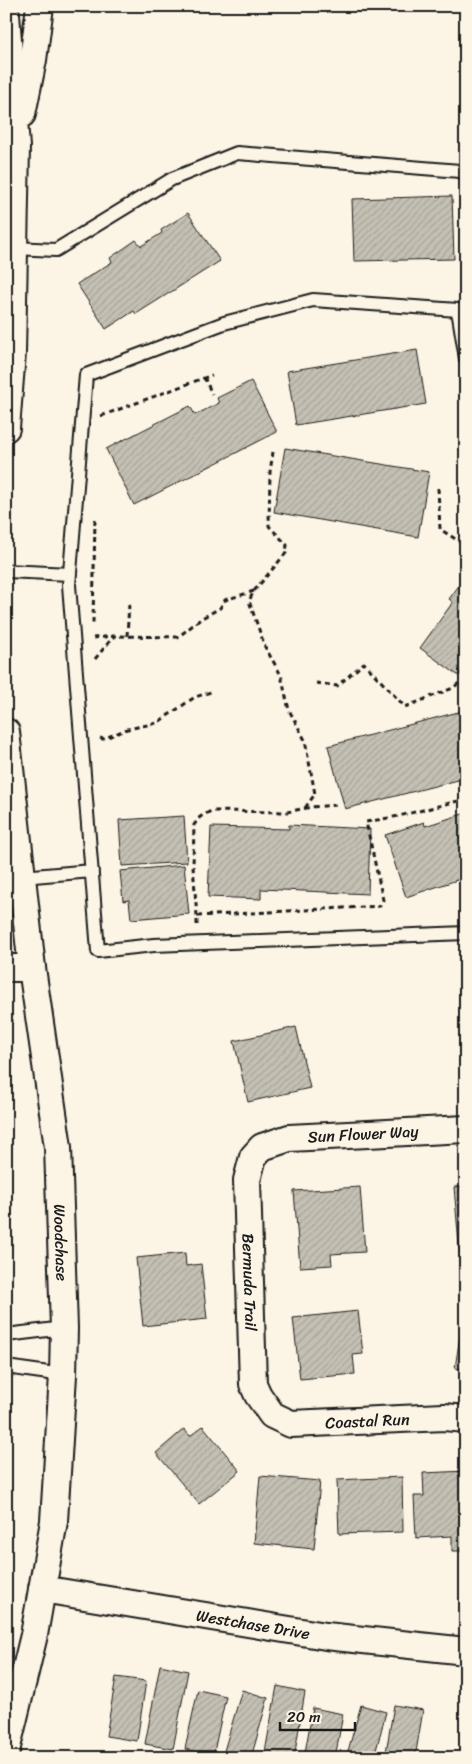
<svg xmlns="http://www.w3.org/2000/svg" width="472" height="1764" viewBox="0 0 472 1764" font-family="Sriracha,sans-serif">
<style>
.building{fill:url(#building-hatch);stroke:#1c1c1c}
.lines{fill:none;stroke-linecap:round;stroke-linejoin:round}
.service-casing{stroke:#1c1c1c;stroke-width:16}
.minor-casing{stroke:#1c1c1c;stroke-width:30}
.path{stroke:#1c1c1c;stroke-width:3;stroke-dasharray:5 4;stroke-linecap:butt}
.service{stroke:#fcf5e5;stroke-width:12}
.minor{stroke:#fcf5e5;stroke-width:26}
.labels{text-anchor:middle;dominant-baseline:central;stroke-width:4;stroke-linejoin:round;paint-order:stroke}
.street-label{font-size:16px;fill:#1c1c1c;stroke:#fcf5e5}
</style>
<defs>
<pattern id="building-hatch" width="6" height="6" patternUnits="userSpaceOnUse" patternTransform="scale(1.25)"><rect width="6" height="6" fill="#c4c0b3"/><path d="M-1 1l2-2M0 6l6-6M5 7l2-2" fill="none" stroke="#a8a499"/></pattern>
</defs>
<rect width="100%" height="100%" fill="#fcf5e5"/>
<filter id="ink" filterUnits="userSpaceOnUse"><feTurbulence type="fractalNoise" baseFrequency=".02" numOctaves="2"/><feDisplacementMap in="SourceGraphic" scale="10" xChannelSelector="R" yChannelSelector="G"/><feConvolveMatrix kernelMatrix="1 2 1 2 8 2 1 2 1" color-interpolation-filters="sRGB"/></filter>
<g filter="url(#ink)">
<path class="building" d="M 452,196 L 454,259 L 354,261 L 352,199 Z
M 188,213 L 220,261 L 136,314 L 134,311 L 106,329 L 77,284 L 112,262 L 110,258 L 136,240 L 141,246 L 162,233 L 161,230 Z
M 417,350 L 426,404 L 296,425 L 287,371 Z
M 251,381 L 277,432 L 134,505 L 106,449 L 190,406 L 195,415 L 219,403 L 217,398 Z
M 285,448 L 429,472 L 418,537 L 274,512 Z
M 466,576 L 466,666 L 459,676 L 420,648 L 453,602 L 449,599 Z
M 466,710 L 466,778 L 345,809 L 328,746 Z
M 466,813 L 466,877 L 406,897 L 385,835 L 424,822 L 425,826 Z
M 184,816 L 187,862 L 122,866 L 119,820 Z
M 289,825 L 370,829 L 368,894 L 261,889 L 261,899 L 208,897 L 211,827 L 289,829 Z
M 184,865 L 189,914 L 131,919 L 129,900 L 123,901 L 120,871 Z
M 296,1027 L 310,1088 L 248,1102 L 234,1041 Z
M 466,1186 L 466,1255 L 460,1256 L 454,1187 Z
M 360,1187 L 365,1252 L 331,1254 L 332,1265 L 300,1267 L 294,1191 Z
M 185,1253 L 186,1266 L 201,1264 L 207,1319 L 143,1326 L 136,1258 Z
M 465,1305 L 466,1305 L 466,1370 L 455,1368 Z
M 358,1311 L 363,1354 L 353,1355 L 355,1374 L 300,1379 L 293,1318 Z
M 203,1426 L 240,1471 L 199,1504 L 156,1453 L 184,1429 L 190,1436 Z
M 466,1471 L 466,1551 L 452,1551 L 452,1536 L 416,1538 L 414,1496 L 424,1496 L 423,1473 Z
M 260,1476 L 320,1481 L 314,1549 L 254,1543 Z
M 402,1477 L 403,1532 L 339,1534 L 337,1480 Z
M 160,1665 L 188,1671 L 173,1749 L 145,1744 Z
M 116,1677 L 146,1681 L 137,1741 L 106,1736 Z
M 277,1686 L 305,1692 L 294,1758 L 264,1758 Z
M 198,1690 L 226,1696 L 213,1756 L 185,1749 Z
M 242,1690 L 268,1698 L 251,1758 L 224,1751 Z
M 361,1705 L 386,1712 L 374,1758 L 346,1758 Z
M 394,1705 L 423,1710 L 415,1758 L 385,1758 Z
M 313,1708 L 343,1714 L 335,1758 L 304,1758 Z"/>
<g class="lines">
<defs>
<path id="service" d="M 14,248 L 56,250 L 172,179 L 237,153 L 460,171 L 466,174
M 466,359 L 458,310 L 313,300 L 224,323 L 86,375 L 69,585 L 98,951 L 154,945 L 466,933
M 6,571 L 70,574
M 22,877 L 92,871
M 6,1335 L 64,1328
M 6,1367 L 63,1375"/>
<g id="minor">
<path d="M 6,14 L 16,147 L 12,353 L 6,428"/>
<path d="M 22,114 L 33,60 L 40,6"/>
<path id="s1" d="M 6,732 L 32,968 L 58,1147 L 64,1328 L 63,1375 L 54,1521 L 34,1635 L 6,1751"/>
<path d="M 6,968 L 32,968"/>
<path id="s2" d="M 466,1129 L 289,1138 L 262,1147 L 253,1157 L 247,1180 L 253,1384 L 258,1395 L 272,1415 L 291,1424 L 444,1417 L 466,1419"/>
<path id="s3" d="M 42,1589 L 326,1636 L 466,1651"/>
</g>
</defs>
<use href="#service" class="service-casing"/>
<use href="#minor" class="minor-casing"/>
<path class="path" d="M 204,377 L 212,394
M 101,416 L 212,375
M 273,452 L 270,472 L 269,526 L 287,545 L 286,553 L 254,591 L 249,601 L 265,647 L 281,675 L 289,710 L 305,740 L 315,794 L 305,808
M 438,488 L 440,529 L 466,546
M 93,623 L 95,519
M 127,636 L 129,604
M 93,638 L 114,636 L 178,637 L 202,618 L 220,608 L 225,600 L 254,591
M 95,659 L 114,636
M 316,683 L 337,686 L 364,663 L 405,707 L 453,688 L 466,677
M 100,738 L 103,739 L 127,729 L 157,723 L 195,697 L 211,692
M 197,916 L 193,866 L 194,825 L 200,817 L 211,811 L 287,812 L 311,807 L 336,805
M 197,925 L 197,916 L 380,906 L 383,900 L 366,822 L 399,816 L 466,799"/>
<use href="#service" class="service"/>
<use href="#minor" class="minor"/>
</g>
</g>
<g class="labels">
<g class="street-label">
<text transform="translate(363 1134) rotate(-3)">Sun Flower Way</text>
<text stroke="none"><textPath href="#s1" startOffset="514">Woodchase</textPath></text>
<text stroke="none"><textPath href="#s2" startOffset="345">Bermuda Trail</textPath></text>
<text stroke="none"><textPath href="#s2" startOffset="581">Coastal Run</textPath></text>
<text stroke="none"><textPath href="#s3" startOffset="214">Westchase Drive</textPath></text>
</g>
</g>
<rect width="472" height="1764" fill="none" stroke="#fcf5e5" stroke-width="25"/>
<rect x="12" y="12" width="447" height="1739" fill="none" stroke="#1c1c1c" stroke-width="2" filter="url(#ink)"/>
<path d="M280 1722v8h75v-8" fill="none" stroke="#1c1c1c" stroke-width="2.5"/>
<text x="287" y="1722" font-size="15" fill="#1c1c1c" stroke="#fcf5e5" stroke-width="4" paint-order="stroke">20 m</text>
</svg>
